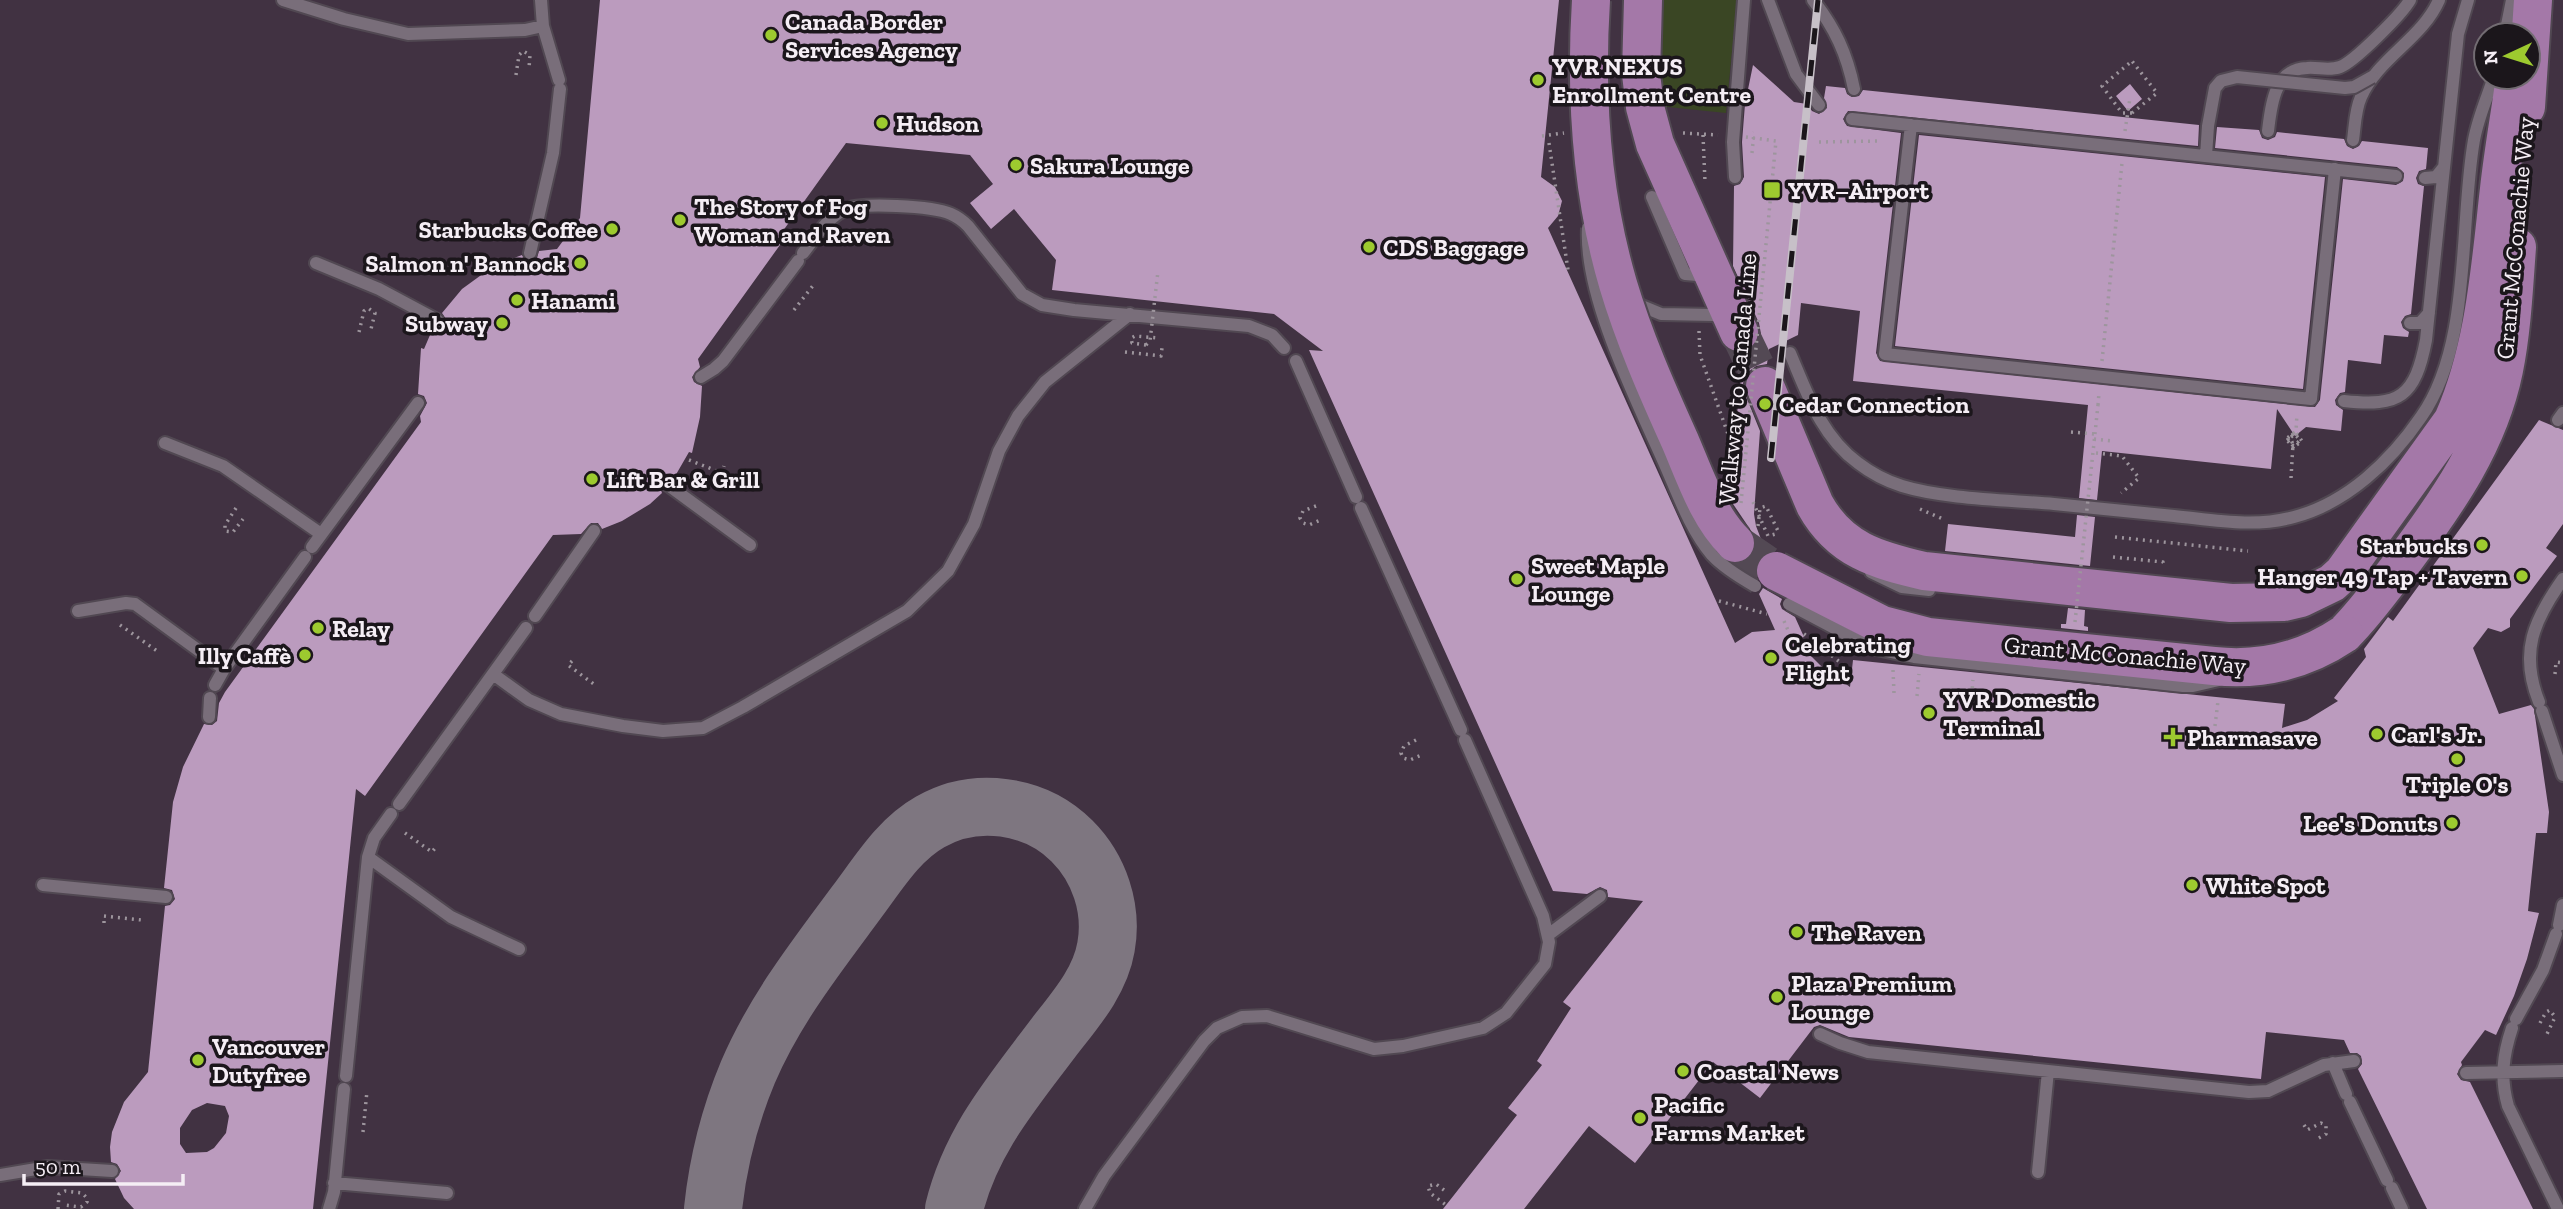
<svg xmlns="http://www.w3.org/2000/svg" width="2563" height="1209" viewBox="0 0 2563 1209" font-family="'Zilla Slab',serif">
<style>
.built{fill:#413242;fill-rule:evenodd}
.green{fill:#3a4624}
.lines{fill:none;stroke-linecap:round;stroke-linejoin:round}
.taxiway{stroke:#7e7680;stroke-width:58}
.building{fill:#bb9bbe;fill-rule:evenodd}
.primary-tunnel{stroke:#534954;stroke-width:38;stroke-dasharray:38 19;stroke-linecap:butt}
.service-casing{stroke:#514852;stroke-width:16}
.primary-casing{stroke:#514852;stroke-width:42}
.path{stroke:#9d959d;stroke-width:3.5;stroke-dasharray:2 5;stroke-linecap:butt}
.service{stroke:#796e7a;stroke-width:12}
.primary{stroke:#a478a8;stroke-width:38}
.rail-casing{stroke:#c7c0c8;stroke-width:8}
.rail{stroke:#1b161b;stroke-width:5;stroke-dasharray:16;stroke-linecap:butt}
.service-bridge-casing{stroke:#514852;stroke-width:16;stroke-linecap:butt}
.primary-bridge-casing{stroke:#514852;stroke-width:42;stroke-linecap:butt}
.path-bridge{stroke:#9d959d;stroke-width:3.5;stroke-dasharray:2 5;stroke-linecap:butt}
.service-bridge{stroke:#796e7a;stroke-width:12}
.primary-bridge{stroke:#a478a8;stroke-width:38}
.poi-dot{fill:#9dca2f;stroke:#1b161b;stroke-width:2.5}
.labels{text-anchor:middle;dominant-baseline:central;stroke-width:7;stroke-linejoin:round;paint-order:stroke}
.poi-label{font-size:24px;font-weight:bold;fill:#f5eef5;stroke:#1b161b;text-anchor:start}
.street-label{font-size:24px;fill:#f5eef5;stroke:#1b161b}
</style>
<rect width="100%" height="100%" fill="#362c37"/>
<path class="built" d="M 0,0 L 2563,0 L 2563,1209 L 0,1209 ZM 2486,35 L 2528,35 L 2528,77 L 2486,77 Z"/>
<path class="green" d="M 1656,0 L 1737,0 L 1726,113 L 1658,106 Z"/>
<g class="lines">
<path class="taxiway" d="M 713,1209 C 718,1162 730,1115 748,1072 C 775,1009 816,957 856,903 C 878,874 898,840 930,822 C 975,796 1035,804 1072,841 C 1099,868 1113,908 1106,947 C 1100,982 1075,1010 1054,1037 C 1012,1093 971,1140 954,1209"/>
</g>
<path class="building" d="M 600,0 L 1559,0 L 1541,177 L 1555,187 L 1562,201 L 1558,216 L 1548,228 L 1735,643 L 1752,632 L 1775,630 L 1759,594 L 1763,588 L 1782,599 L 1780,604 L 1782,609 L 1795,617 L 1804,637 L 1795,640 L 1820,665 L 1850,687 L 1853,660 L 2285,704 L 2282,728 L 2307,720 L 2338,701 L 2334,698 L 2366,657 L 2364,649 L 2388,617 L 2393,621 L 2539,420 L 2563,430 L 2563,524 L 2546,548 L 2557,556 L 2510,619 L 2510,627 L 2501,632 L 2488,628 L 2473,648 L 2499,714 L 2531,705 L 2534,709 L 2549,812 L 2547,833 L 2536,833 L 2528,911 L 2539,913 L 2527,959 L 2514,996 L 2496,1035 L 2485,1030 L 2461,1062 L 2462,1065 L 2457,1074 L 2461,1080 L 2470,1082 L 2533,1209 L 2427,1209 L 2358,1069 L 2362,1064 L 2361,1056 L 2357,1053 L 2350,1053 L 2344,1040 L 2266,1032 L 2261,1079 L 1849,1037 L 1820,1025 L 1814,1027 L 1760,1098 L 1713,1062 L 1635,1163 L 1589,1126 L 1524,1209 L 1443,1209 L 1517,1115 L 1508,1108 L 1542,1065 L 1537,1061 L 1571,1008 L 1563,1002 L 1643,901 L 1608,897 L 1607,890 L 1600,887 L 1587,894 L 1553,891 L 1309,350 L 1323,351 L 1274,314 L 1052,290 L 1056,260 L 1014,209 L 991,229 L 970,203 L 993,184 L 970,155 L 846,143 L 780,235 L 785,238 L 698,359 L 700,367 L 692,377 L 694,382 L 702,386 L 700,417 L 692,453 L 689,452 L 674,478 L 668,476 L 661,479 L 659,485 L 662,493 L 650,504 L 622,521 L 602,529 L 598,523 L 591,523 L 581,534 L 553,535 L 365,796 L 356,789 L 313,1209 L 134,1209 L 124,1198 L 115,1179 L 121,1171 L 117,1164 L 111,1162 L 110,1147 L 112,1132 L 124,1102 L 148,1072 L 165,906 L 170,905 L 175,899 L 172,890 L 164,888 L 173,802 L 183,767 L 204,724 L 212,725 L 217,721 L 219,703 L 225,692 L 421,422 L 420,416 L 427,403 L 424,396 L 418,394 L 421,348 L 424,349 L 433,328 L 438,329 L 444,325 L 446,319 L 442,313 L 462,289 L 495,265 L 522,255 L 525,260 L 532,261 L 537,258 L 539,251 L 557,249 L 580,218 ZM 207,1103 L 225,1106 L 229,1116 L 226,1133 L 214,1148 L 207,1152 L 186,1153 L 180,1144 L 180,1128 L 192,1110 Z
M 1753,65 L 1794,102 L 1807,104 L 1812,111 L 1819,114 L 1827,108 L 1824,98 L 1826,86 L 1845,88 L 1847,94 L 1852,97 L 1859,96 L 1863,90 L 2199,125 L 2198,146 L 1848,111 L 1843,119 L 1847,126 L 1901,133 L 1876,353 L 1880,361 L 2315,407 L 2320,400 L 2343,179 L 2396,185 L 2403,181 L 2404,173 L 2397,167 L 2215,148 L 2217,127 L 2259,130 L 2262,138 L 2268,140 L 2275,137 L 2277,132 L 2344,139 L 2347,146 L 2353,149 L 2359,146 L 2362,141 L 2428,148 L 2426,169 L 2419,171 L 2416,178 L 2418,184 L 2424,186 L 2411,314 L 2405,316 L 2401,322 L 2403,328 L 2409,332 L 2408,337 L 2384,335 L 2381,364 L 2348,360 L 2345,392 L 2340,393 L 2335,400 L 2336,405 L 2343,410 L 2341,431 L 2306,427 L 2295,436 L 2277,409 L 2271,469 L 2102,451 L 2097,500 L 2079,498 L 2088,405 L 1853,381 L 1860,311 L 1801,303 L 1798,335 L 1769,349 L 1767,364 L 1756,366 L 1748,372 L 1743,383 L 1745,394 L 1760,431 L 1754,514 L 1756,526 L 1766,552 L 1756,562 L 1755,576 L 1750,573 L 1745,562 L 1755,551 L 1756,538 L 1729,498 L 1743,353 L 1756,345 L 1761,334 L 1759,323 L 1733,266 L 1734,186 L 1740,184 L 1744,177 L 1742,142 L 1745,104 Z
M 2130,84 L 2142,99 L 2128,111 L 2116,96 Z
M 1919,135 L 2325,177 L 2303,389 L 1895,346 Z
M 2077,515 L 2095,517 L 2090,566 L 1945,551 L 1948,524 L 2075,537 Z
M 2068,608 L 2085,610 L 2084,626 L 2088,627 L 2088,631 L 2061,628 L 2061,624 L 2066,624 Z"/>
<g class="lines">
<path class="primary-tunnel" d="M 1739,332 L 1765,386
M 1735,543 L 1776,571"/>
<defs>
<path id="service" d="M 283,0 L 344,19 L 408,34 L 525,30 L 543,26
M 541,0 L 543,26 L 559,80
M 1768,0 L 1796,74 L 1819,105
M 1813,0 C 1835,28 1847,54 1854,89
M 2505,35 L 2512,0
M 1852,119 L 2396,176
M 1911,125 L 1885,354 L 2311,399 L 2335,169
M 2268,131 C 2271,106 2274,69 2307,68 C 2318,67 2329,71 2340,67 C 2354,62 2402,14 2410,0
M 2353,140 C 2355,126 2355,110 2361,97 C 2378,58 2422,39 2439,0
M 2206,156 L 2208,126
M 1735,177 L 1733,142 L 1744,0
M 2425,178 L 2436,177 L 2444,167
M 1652,197 L 1685,274 L 1709,276
M 530,253 L 553,153 L 560,89
M 803,253 C 815,238 826,219 844,210 C 860,202 933,206 951,214 C 958,217 963,221 968,226 L 1022,294 L 1042,305 L 1074,310 L 1249,326 L 1272,335 L 1284,348
M 316,263 L 379,289 L 437,320
M 1632,302 L 1661,314 L 1714,315 L 1726,320
M 2410,323 L 2420,323 L 2429,313
M 1790,353 C 1807,393 1821,436 1858,463 C 1871,473 1886,481 1902,486 C 1944,499 2009,500 2054,504 C 2094,508 2134,512 2174,516 C 2214,520 2255,528 2294,517 C 2347,503 2391,461 2421,417 C 2472,345 2459,225 2474,140 C 2478,118 2487,98 2494,77
M 1296,361 L 1356,497
M 701,377 L 714,369 L 723,361 L 798,261
M 2344,401 C 2400,407 2415,397 2426,340 L 2458,34 L 2468,0
M 2558,420 L 2563,413
M 165,443 L 223,466 L 321,534
M 668,485 L 750,545
M 1361,508 L 1461,730
M 312,547 L 418,403
M 1871,572 L 1902,587 L 1929,590
M 78,611 L 126,603 L 135,604 L 224,669
M 535,616 L 594,531
M 493,674 L 529,700 L 561,714 L 623,726 L 663,731 L 703,728 L 743,707 L 907,611 L 948,571 L 974,524 L 999,451 L 1018,416 L 1045,382 L 1130,314
M 215,685 L 224,669 L 305,557
M 2539,702 C 2519,652 2534,620 2563,579
M 2542,711 L 2563,775
M 209,717 L 210,698
M 399,804 L 526,628
M 368,857 L 451,917 L 519,949
M 43,885 L 166,897
M 2559,925 L 2563,905
M 1548,935 L 1600,896
M 2516,1019 L 2543,970 L 2556,934
M 2512,1028 C 2503,1055 2500,1078 2508,1106 L 2558,1209
M 1820,1034 L 1840,1043 L 1868,1052 L 2249,1092 L 2268,1091 L 2324,1065 L 2354,1061
M 2333,1063 L 2346,1094
M 2466,1073 L 2563,1071
M 346,1076 L 368,857 L 374,838 L 391,814
M 2350,1102 L 2387,1180
M 2038,1172 L 2048,1071
M 0,1175 L 48,1167 L 112,1171
M 334,1183 L 447,1193
M 2392,1188 L 2402,1209
M 329,1209 L 334,1192 L 344,1089
M 1085,1209 L 1104,1176 L 1204,1041 L 1217,1028 L 1242,1017 L 1267,1016 L 1374,1049 L 1403,1046 L 1483,1028 L 1506,1013 L 1545,964 L 1549,942 L 1543,916 L 1465,740"/>
<path id="primary" d="M 1643,0 L 1641,74 L 1645,107 L 1655,144 L 1739,332
M 2526,107 L 2533,0
M 1765,386 L 1815,505 C 1840,550 1877,560 1924,571 L 2231,603 L 2284,602 L 2301,598 L 2332,583 L 2343,573 L 2453,420 C 2485,347 2490,267 2499,189 C 2503,152 2510,114 2515,77
M 2344,634 C 2367,611 2385,585 2405,559 C 2448,501 2489,443 2504,370 C 2512,330 2514,288 2517,247"/>
</defs>
<use href="#service" class="service-casing"/>
<use href="#primary" class="primary-casing"/>
<path class="path" d="M 516,75 L 519,55 L 523,51 L 530,55 L 529,68
M 2132,113 L 2157,93 L 2132,61
M 2125,131 L 2130,98
M 1683,133 L 1718,135
M 1703,135 L 1705,182
M 1542,136 L 1564,133
M 1819,142 L 1879,141
M 1549,143 L 1568,270
M 1752,153 L 1754,132
M 794,310 L 815,283
M 1699,331 L 1700,355 L 1734,451
M 359,332 L 364,311 L 368,308 L 375,313 L 371,329
M 1146,345 L 1132,343 L 1131,338 L 1135,336 L 1158,338
M 1125,352 L 1161,356 L 1162,348
M 2102,361 L 2122,163
M 2098,405 L 2099,393
M 2071,432 L 2095,434
M 2094,439 L 2112,441
M 2096,453 L 2122,456 L 2139,478 L 2121,493
M 689,460 L 722,473 L 724,466
M 2291,478 L 2293,444 L 2290,438 L 2296,433 L 2302,441 L 2294,447 L 2288,439 L 2294,433 L 2300,440 L 2293,447 L 2286,439 L 2296,431 L 2297,414
M 1753,502 L 1768,536 L 1779,533
M 1316,506 L 1303,511 L 1300,518 L 1303,523 L 1309,525 L 1323,519
M 236,508 L 225,525 L 225,531 L 233,532 L 243,519
M 1920,509 L 1943,519
M 2115,537 L 2248,551
M 2113,557 L 2163,562 L 2163,566
M 1719,601 L 1767,614
M 120,625 L 160,653
M 1804,634 L 1850,670
M 572,661 L 568,665 L 595,685
M 1893,670 L 1894,693
M 2555,674 L 2556,662 L 2563,663
M 1917,696 L 1919,674
M 1971,702 L 1973,680
M 2066,712 L 2069,689
M 2215,726 L 2218,701
M 1416,740 L 1404,746 L 1401,753 L 1403,758 L 1410,760 L 1424,754
M 405,833 L 432,852 L 436,847
M 104,923 L 104,916 L 142,920
M 2540,1023 L 2546,1012 L 2550,1010 L 2555,1017 L 2547,1034
M 2304,1125 L 2307,1130 L 2321,1123 L 2326,1125 L 2326,1134 L 2317,1139
M 363,1132 L 367,1091
M 1444,1190 L 1436,1184 L 1428,1186 L 1430,1193 L 1446,1205
M 58,1209 L 59,1194 L 65,1191 L 82,1193 L 87,1198 L 87,1202 L 81,1207 L 64,1205"/>
<use href="#service" class="service"/>
<use href="#primary" class="primary"/>
<defs>
<path id="rail" d="M 1771,458 L 1818,0"/>
</defs>
<use href="#rail" class="rail-casing"/>
<use href="#rail" class="rail"/>
<defs>
<path id="service-bridge" d="M 2208,126 L 2215,88 L 2221,81 L 2237,77 L 2345,88 L 2354,87 L 2372,77
M 1588,228 C 1584,295 1636,399 1663,460 C 1677,491 1689,528 1712,555 C 1723,567 1741,578 1755,586
M 1789,604 L 1872,648 L 1914,657 L 2183,686 L 2193,686 L 2219,680"/>
<path id="primary-bridge" d="M 1591,0 C 1585,95 1591,192 1618,284 C 1634,338 1657,390 1680,441 C 1695,476 1708,516 1735,543
M 1776,571 L 1882,625 L 1928,637 L 2214,666 C 2262,671 2304,661 2344,634"/>
</defs>
<use href="#service-bridge" class="service-bridge-casing"/>
<use href="#primary-bridge" class="primary-bridge-casing"/>
<path class="path-bridge" d="M 2132,113 L 2122,113 L 2102,86 L 2132,61
M 1146,345 L 1150,341 L 1158,271
M 1741,503 L 1776,141 L 1746,137
M 1758,526 L 1760,508 L 1766,506 L 1779,533
M 1784,621 L 1797,651
M 2075,622 L 2098,405"/>
<use href="#service-bridge" class="service-bridge"/>
<use href="#primary-bridge" class="primary-bridge"/>
</g>
<g class="poi-dot">
<circle cx="771" cy="35" r="7"/>
<circle cx="1538" cy="80" r="7"/>
<circle cx="882" cy="123" r="7"/>
<circle cx="1016" cy="165" r="7"/>
<rect x="1763" y="181" width="18" height="18" rx="3.5"/>
<circle cx="680" cy="220" r="7"/>
<circle cx="612" cy="229" r="7"/>
<circle cx="1369" cy="247" r="7"/>
<circle cx="580" cy="263" r="7"/>
<circle cx="517" cy="300" r="7"/>
<circle cx="502" cy="323" r="7"/>
<circle cx="1765" cy="404" r="7"/>
<circle cx="592" cy="479" r="7"/>
<circle cx="2482" cy="545" r="7"/>
<circle cx="2522" cy="576" r="7"/>
<circle cx="1517" cy="579" r="7"/>
<circle cx="318" cy="628" r="7"/>
<circle cx="305" cy="655" r="7"/>
<circle cx="1771" cy="658" r="7"/>
<circle cx="1929" cy="713" r="7"/>
<circle cx="2377" cy="734" r="7"/>
<path d="M2169.5 726.5h7v7h7v7h-7v7h-7v-7h-7v-7h7z"/>
<circle cx="2457" cy="759" r="7"/>
<circle cx="2452" cy="823" r="7"/>
<circle cx="2192" cy="885" r="7"/>
<circle cx="1797" cy="932" r="7"/>
<circle cx="1777" cy="997" r="7"/>
<circle cx="198" cy="1060" r="7"/>
<circle cx="1683" cy="1071" r="7"/>
<circle cx="1640" cy="1118" r="7"/>
</g>
<g class="labels">
<g class="poi-label">
<text x="785" y="21">Canada Border<tspan x="785" dy="28">Services Agency</tspan></text>
<text x="1552" y="66">YVR NEXUS<tspan x="1552" dy="28">Enrollment Centre</tspan></text>
<text x="896" y="123">Hudson</text>
<text x="1030" y="165">Sakura Lounge</text>
<text x="1788" y="190">YVR–Airport</text>
<text x="694" y="206">The Story of Fog<tspan x="694" dy="28">Woman and Raven</tspan></text>
<text x="598" y="229" text-anchor="end">Starbucks Coffee</text>
<text x="1383" y="247">CDS Baggage</text>
<text x="566" y="263" text-anchor="end">Salmon n' Bannock</text>
<text x="531" y="300">Hanami</text>
<text x="488" y="323" text-anchor="end">Subway</text>
<text x="1779" y="404">Cedar Connection</text>
<text x="606" y="479">Lift Bar &amp; Grill</text>
<text x="2468" y="545" text-anchor="end">Starbucks</text>
<text x="1531" y="565">Sweet Maple<tspan x="1531" dy="28">Lounge</tspan></text>
<text x="2508" y="576" text-anchor="end">Hanger 49 Tap + Tavern</text>
<text x="332" y="628">Relay</text>
<text x="1785" y="644">Celebrating<tspan x="1785" dy="28">Flight</tspan></text>
<text x="291" y="655" text-anchor="end">Illy Caffè</text>
<text x="1943" y="699">YVR Domestic<tspan x="1943" dy="28">Terminal</tspan></text>
<text x="2391" y="734">Carl's Jr.</text>
<text x="2187" y="737">Pharmasave</text>
<text x="2457" y="784" text-anchor="middle">Triple O's</text>
<text x="2438" y="823" text-anchor="end">Lee's Donuts</text>
<text x="2206" y="885">White Spot</text>
<text x="1811" y="932">The Raven</text>
<text x="1791" y="983">Plaza Premium<tspan x="1791" dy="28">Lounge</tspan></text>
<text x="212" y="1046">Vancouver<tspan x="212" dy="28">Dutyfree</tspan></text>
<text x="1697" y="1071">Coastal News</text>
<text x="1654" y="1104">Pacific<tspan x="1654" dy="28">Farms Market</tspan></text>
</g>
<g class="street-label">
<text transform="translate(2515 238) rotate(-85)">Grant McConachie Way</text>
<text transform="translate(1737 379) rotate(-85)">Walkway to Canada Line</text>
<text transform="translate(2125 655) rotate(5)">Grant McConachie Way</text>
</g>
</g>
<g transform="translate(2507 56) rotate(266)"><circle r="33" fill="#1b161b" stroke="#726c72" stroke-width="2"/>
<path d="M0-5L12 26L0 18L-12 26Z" fill="#9dca2f"/>
<text y="-10" font-size="19" font-weight="bold" text-anchor="middle" fill="#f5eef5">N</text>
</g>
<path d="M24 1174v10h159v-10" fill="none" stroke="#f5eef5" stroke-width="3.5"/>
<text x="35" y="1174" font-size="21" fill="#f5eef5" stroke="#1b161b" stroke-width="5" paint-order="stroke">50 m</text>
</svg>
